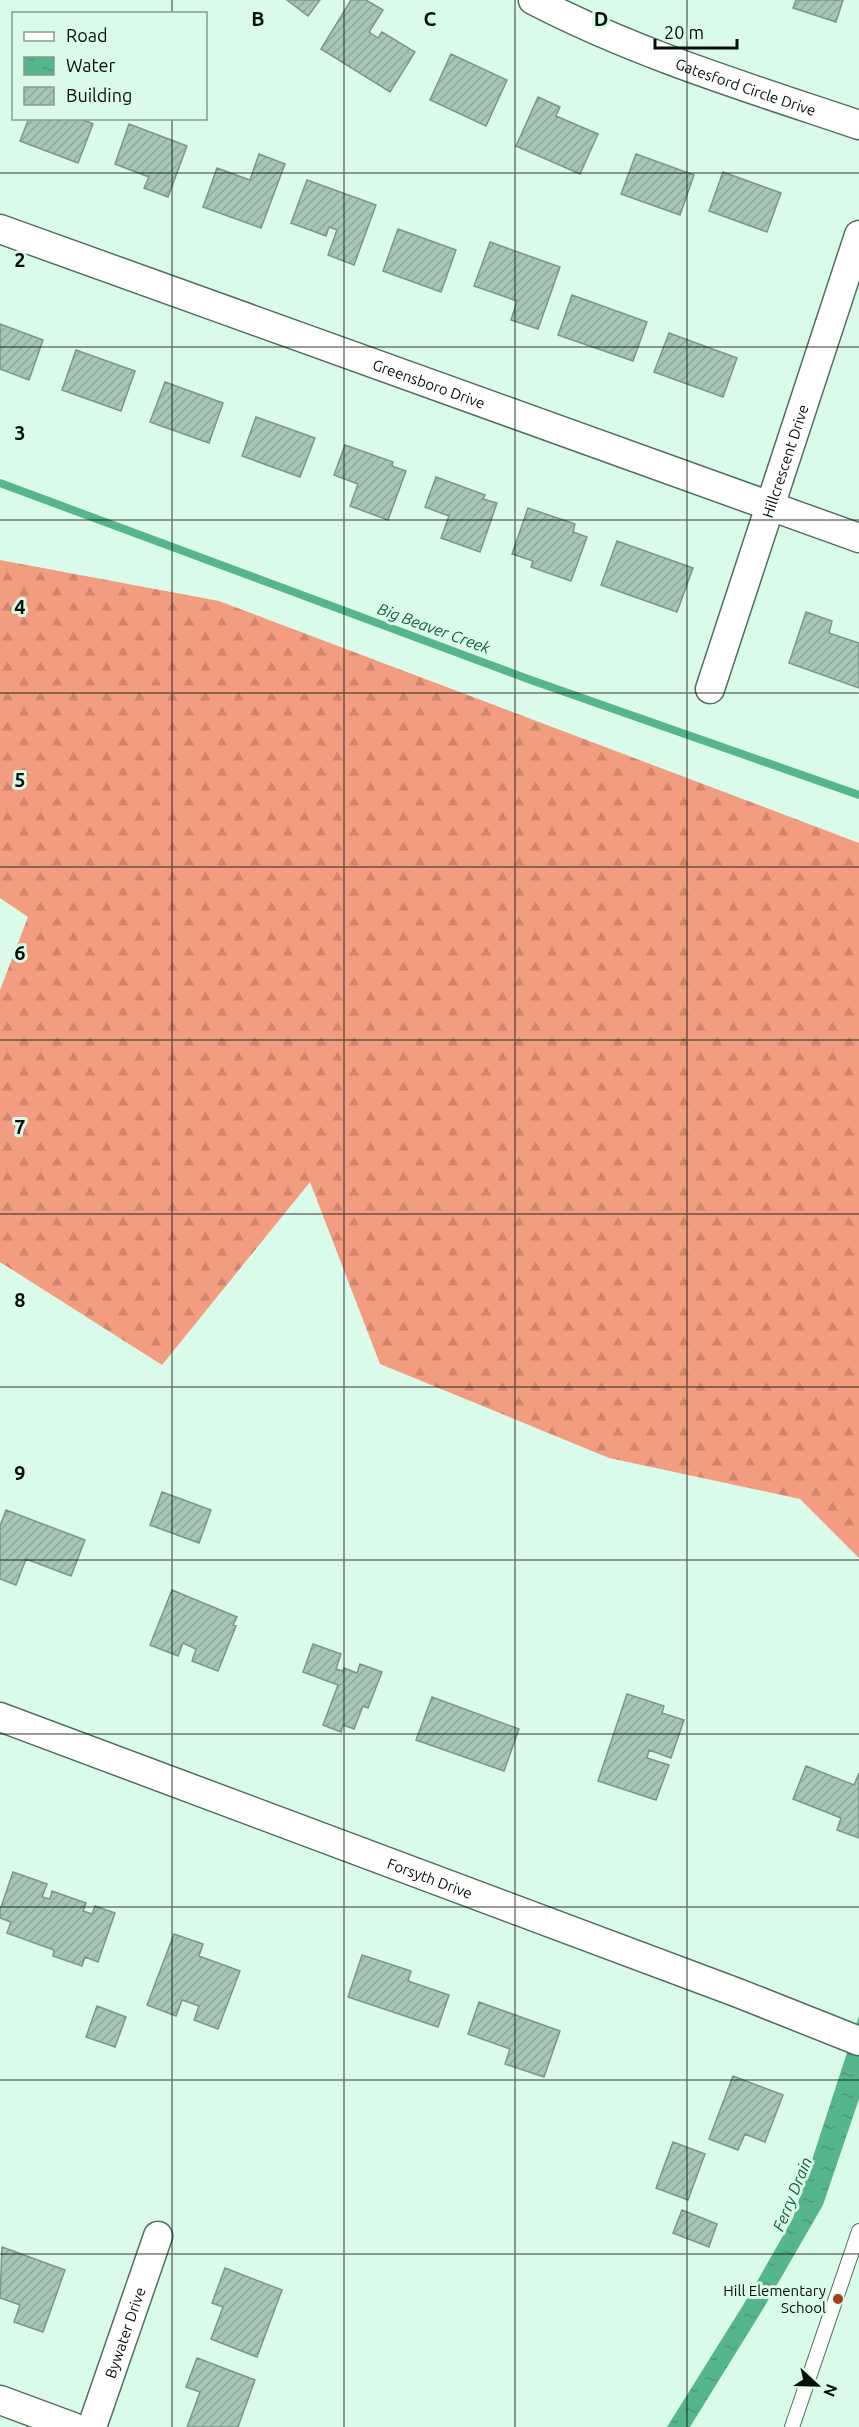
<svg xmlns="http://www.w3.org/2000/svg" width="859" height="2427" viewBox="0 0 859 2427" font-family="Ubuntu,sans-serif">
<style>
.forest{fill:url(#forest-firs)}
.water{fill:url(#water-ripples)}
.lines{fill:none;stroke-linecap:round;stroke-linejoin:round}
.stream{stroke:#55b58b;stroke-width:8}
.building{fill:url(#building-hatch);stroke:#7a9888;stroke-width:1.5}
.service-casing{stroke:#526e60;stroke-width:16}
.minor-casing{stroke:#526e60;stroke-width:31}
.service{stroke:#fff;stroke-width:14}
.minor{stroke:#fff;stroke-width:28}
.grid{fill:none;stroke:#050f0a;stroke-width:1.5;stroke-opacity:0.55}
.poi-dot{fill:#a43e17;stroke:#dbfbea;stroke-width:2}
.labels{text-anchor:middle;dominant-baseline:central;stroke-width:6;stroke-linejoin:round;paint-order:stroke}
.street-label{font-size:15px;fill:#050f0a;stroke:#dbfbea}
.poi-label{font-size:15px;fill:#050f0a;stroke:#dbfbea;text-anchor:end}
.water-label{font-size:16px;font-style:italic;fill:#135d41;stroke:#dbfbea}
.grid-label{font-size:20px;text-anchor:middle;font-weight:bold;fill:#050f0a;stroke:#dbfbea;stroke-width:6;stroke-linejoin:round;paint-order:stroke}
</style>
<defs>
<pattern id="forest-firs" width="22" height="20" patternUnits="userSpaceOnUse" patternTransform="scale(1.5)"><rect width="22" height="20" fill="#f39d80"/><path d="M5 1l3.5 6h-7zM16 11l3.5 6h-7z" fill="#cf866d"/></pattern>
<pattern id="water-ripples" width="26" height="14" patternUnits="userSpaceOnUse" patternTransform="scale(1.5)"><rect width="26" height="14" fill="#55b58b"/><path d="M2 4q2-2 4 0t4 0M15 11q2-2 4 0t4 0" fill="none" stroke="#499a77"/></pattern>
<pattern id="building-hatch" width="6" height="6" patternUnits="userSpaceOnUse" patternTransform="scale(1.5)"><rect width="6" height="6" fill="#a7c6b5"/><path d="M-1 1l2-2M0 6l6-6M5 7l2-2" fill="none" stroke="#8ea99a"/></pattern>
</defs>
<rect width="100%" height="100%" fill="#dbfbea"/>
<path class="forest" d="M 0,560 L 219,601 L 859,843 L 859,1558 L 800,1499 L 609,1458 L 380,1364 L 310,1182 L 162,1365 L 0,1262 L 0,990 L 28,917 L 0,898 Z"/>
<path class="water" d="M 859,2016 L 859,2099 L 823,2205 L 763,2309 L 690,2427 L 667,2427 L 750,2294 L 793,2218 Z"/>
<g class="lines">
<path class="stream" d="M 0,483 L 528,679 L 859,795"/>
</g>
<path class="building" d="M 287,0 L 320,0 L 308,16 Z
M 351,0 L 366,0 L 383,10 L 369,32 L 378,38 L 382,32 L 415,52 L 390,92 L 321,49 Z
M 796,0 L 843,0 L 836,22 L 793,8 Z
M 451,54 L 507,80 L 486,126 L 430,100 Z
M 538,97 L 560,107 L 556,116 L 598,134 L 580,174 L 516,146 Z
M 29,118 L 79,118 L 93,124 L 78,163 L 20,141 Z
M 129,124 L 187,146 L 168,197 L 144,188 L 149,177 L 115,164 Z
M 259,154 L 285,164 L 261,228 L 203,207 L 217,168 L 250,180 Z
M 636,154 L 694,175 L 680,215 L 621,194 Z
M 723,172 L 781,193 L 767,232 L 709,211 Z
M 307,180 L 376,205 L 354,265 L 328,255 L 337,230 L 329,227 L 326,236 L 291,223 Z
M 398,229 L 456,250 L 441,292 L 383,271 Z
M 490,242 L 560,267 L 538,329 L 511,320 L 517,301 L 474,286 Z
M 572,295 L 647,322 L 633,361 L 558,335 Z
M 0,324 L 43,340 L 29,380 L 0,369 Z
M 669,333 L 737,358 L 723,397 L 654,372 Z
M 76,350 L 135,371 L 121,411 L 62,390 Z
M 165,382 L 223,403 L 209,443 L 150,422 Z
M 256,417 L 315,438 L 300,477 L 242,456 Z
M 345,445 L 393,462 L 392,466 L 406,471 L 388,520 L 350,506 L 358,484 L 334,475 Z
M 436,477 L 485,495 L 483,499 L 497,503 L 480,552 L 441,538 L 449,516 L 425,507 Z
M 528,508 L 575,524 L 573,532 L 587,537 L 571,581 L 531,567 L 533,561 L 512,554 Z
M 617,541 L 693,568 L 677,612 L 601,585 Z
M 806,612 L 832,621 L 829,633 L 859,643 L 859,688 L 789,663 Z
M 162,1492 L 211,1510 L 199,1543 L 150,1525 Z
M 6,1510 L 85,1540 L 71,1576 L 26,1559 L 16,1585 L 0,1579 L 0,1526 Z
M 172,1590 L 237,1617 L 233,1625 L 236,1626 L 218,1671 L 192,1661 L 196,1649 L 183,1643 L 178,1656 L 150,1645 Z
M 313,1644 L 341,1654 L 336,1669 L 343,1671 L 344,1668 L 357,1673 L 360,1664 L 382,1672 L 368,1708 L 363,1706 L 354,1729 L 343,1725 L 341,1732 L 323,1725 L 338,1685 L 303,1672 Z
M 627,1694 L 664,1706 L 662,1713 L 684,1720 L 671,1758 L 649,1750 L 647,1758 L 669,1765 L 656,1800 L 598,1781 Z
M 432,1697 L 519,1729 L 504,1771 L 416,1740 Z
M 806,1766 L 854,1785 L 859,1773 L 859,1838 L 837,1830 L 841,1818 L 793,1799 Z
M 13,1872 L 47,1884 L 42,1897 L 50,1899 L 52,1891 L 86,1903 L 83,1911 L 92,1914 L 95,1906 L 115,1913 L 98,1962 L 85,1957 L 82,1966 L 53,1956 L 54,1950 L 7,1933 L 11,1922 L 0,1918 L 0,1910 Z
M 174,1934 L 203,1944 L 199,1956 L 240,1971 L 218,2029 L 194,2020 L 199,2006 L 182,2000 L 176,2016 L 147,2005 Z
M 362,1955 L 411,1971 L 408,1981 L 449,1995 L 438,2027 L 348,1997 Z
M 479,2002 L 560,2031 L 544,2077 L 505,2064 L 510,2049 L 468,2034 Z
M 97,2006 L 126,2017 L 115,2047 L 86,2037 Z
M 733,2076 L 783,2095 L 765,2142 L 745,2134 L 738,2150 L 709,2139 Z
M 673,2142 L 705,2154 L 688,2200 L 656,2188 Z
M 682,2210 L 717,2224 L 709,2247 L 673,2233 Z
M 2,2247 L 65,2270 L 43,2332 L 14,2322 L 20,2305 L 0,2298 Z
M 225,2268 L 282,2290 L 257,2357 L 211,2339 L 223,2307 L 212,2303 Z
M 197,2358 L 255,2380 L 238,2427 L 187,2427 L 200,2392 L 186,2387 Z"/>
<g class="lines">
<defs>
<path id="service" d="M 792,2427 L 859,2231"/>
<g id="minor">
<path id="s1" d="M 533,0 C 637,54 749,88 859,125"/>
<path id="s2" d="M 0,229 L 859,538"/>
<path id="s3" d="M 710,689 L 859,235"/>
<path id="s4" d="M 0,1717 L 738,1993 L 859,2041"/>
<path d="M 0,2400 L 73,2427"/>
<path id="s5" d="M 92,2427 L 158,2236"/>
</g>
</defs>
<use href="#service" class="service-casing"/>
<use href="#minor" class="minor-casing"/>
<use href="#service" class="service"/>
<use href="#minor" class="minor"/>
</g>
<path class="grid" d="M 172,0 L 172,14M 344,0 L 344,2427M 515,0 L 515,2427M 687,0 L 687,2427M 172,118 L 172,2427M 0,173 L 859,173M 0,347 L 859,347M 0,520 L 859,520M 0,693 L 859,693M 0,867 L 859,867M 0,1040 L 859,1040M 0,1214 L 859,1214M 0,1387 L 859,1387M 0,1560 L 859,1560M 0,1734 L 859,1734M 0,1907 L 859,1907M 0,2080 L 859,2080M 0,2254 L 859,2254"/>
<circle class="poi-dot" cx="838" cy="2299" r="6"/>
<g class="labels">
<g class="street-label">
<text stroke="none"><textPath href="#s1" startOffset="230">Gatesford Circle Drive</textPath></text>
<text stroke="none"><textPath href="#s2" startOffset="456">Greensboro Drive</textPath></text>
<text stroke="none"><textPath href="#s3" startOffset="240">Hillcrescent Drive</textPath></text>
<text stroke="none"><textPath href="#s4" startOffset="459">Forsyth Drive</textPath></text>
<text stroke="none"><textPath href="#s5" startOffset="100">Bywater Drive</textPath></text>
</g>
<g class="poi-label">
<text x="826" y="2290">Hill Elementary<tspan x="826" dy="17">School</tspan></text>
</g>
<g class="water-label">
<text transform="translate(434 628) rotate(20)">Big Beaver Creek</text>
<text transform="translate(792 2194) rotate(-68)">Ferry Drain</text>
</g>
</g>
<g class="grid-label">
<text x="258" y="26">B</text>
<text x="430" y="26">C</text>
<text x="601" y="26">D</text>
<text x="20" y="267">2</text>
<text x="20" y="440">3</text>
<text x="20" y="614">4</text>
<text x="20" y="787">5</text>
<text x="20" y="960">6</text>
<text x="20" y="1134">7</text>
<text x="20" y="1307">8</text>
<text x="20" y="1480">9</text>
</g>
<rect x="12" y="12" width="195" height="108" fill="#dbfbea" stroke="#859d90" stroke-width="1.5"/>
<rect x="24" y="32" width="30" height="9" fill="#ffffff" stroke="#859d90" stroke-width="1.5"/>
<text x="66" y="42" font-size="18" fill="#050f0a">Road</text>
<rect x="24" y="57" width="30" height="18" fill="url(#water-ripples)" stroke="#859d90" stroke-width="1.5"/>
<text x="66" y="72" font-size="18" fill="#050f0a">Water</text>
<rect x="24" y="87" width="30" height="18" fill="url(#building-hatch)" stroke="#859d90" stroke-width="1.5"/>
<text x="66" y="102" font-size="18" fill="#050f0a">Building</text>
<g transform="translate(817 2385) rotate(112)" stroke="#dbfbea" stroke-width="4.5" paint-order="stroke">
<path d="M0-4.5L10 22L0 15L-10 22Z" fill="#050f0a"/>
<text y="-9" font-size="16" font-weight="bold" text-anchor="middle" fill="#050f0a">N</text>
</g>
<path d="M655 39v9h82v-9" fill="none" stroke="#050f0a" stroke-width="3"/>
<text x="664" y="39" font-size="18" fill="#050f0a" stroke="#dbfbea" stroke-width="4.5" paint-order="stroke">20 m</text>
</svg>
